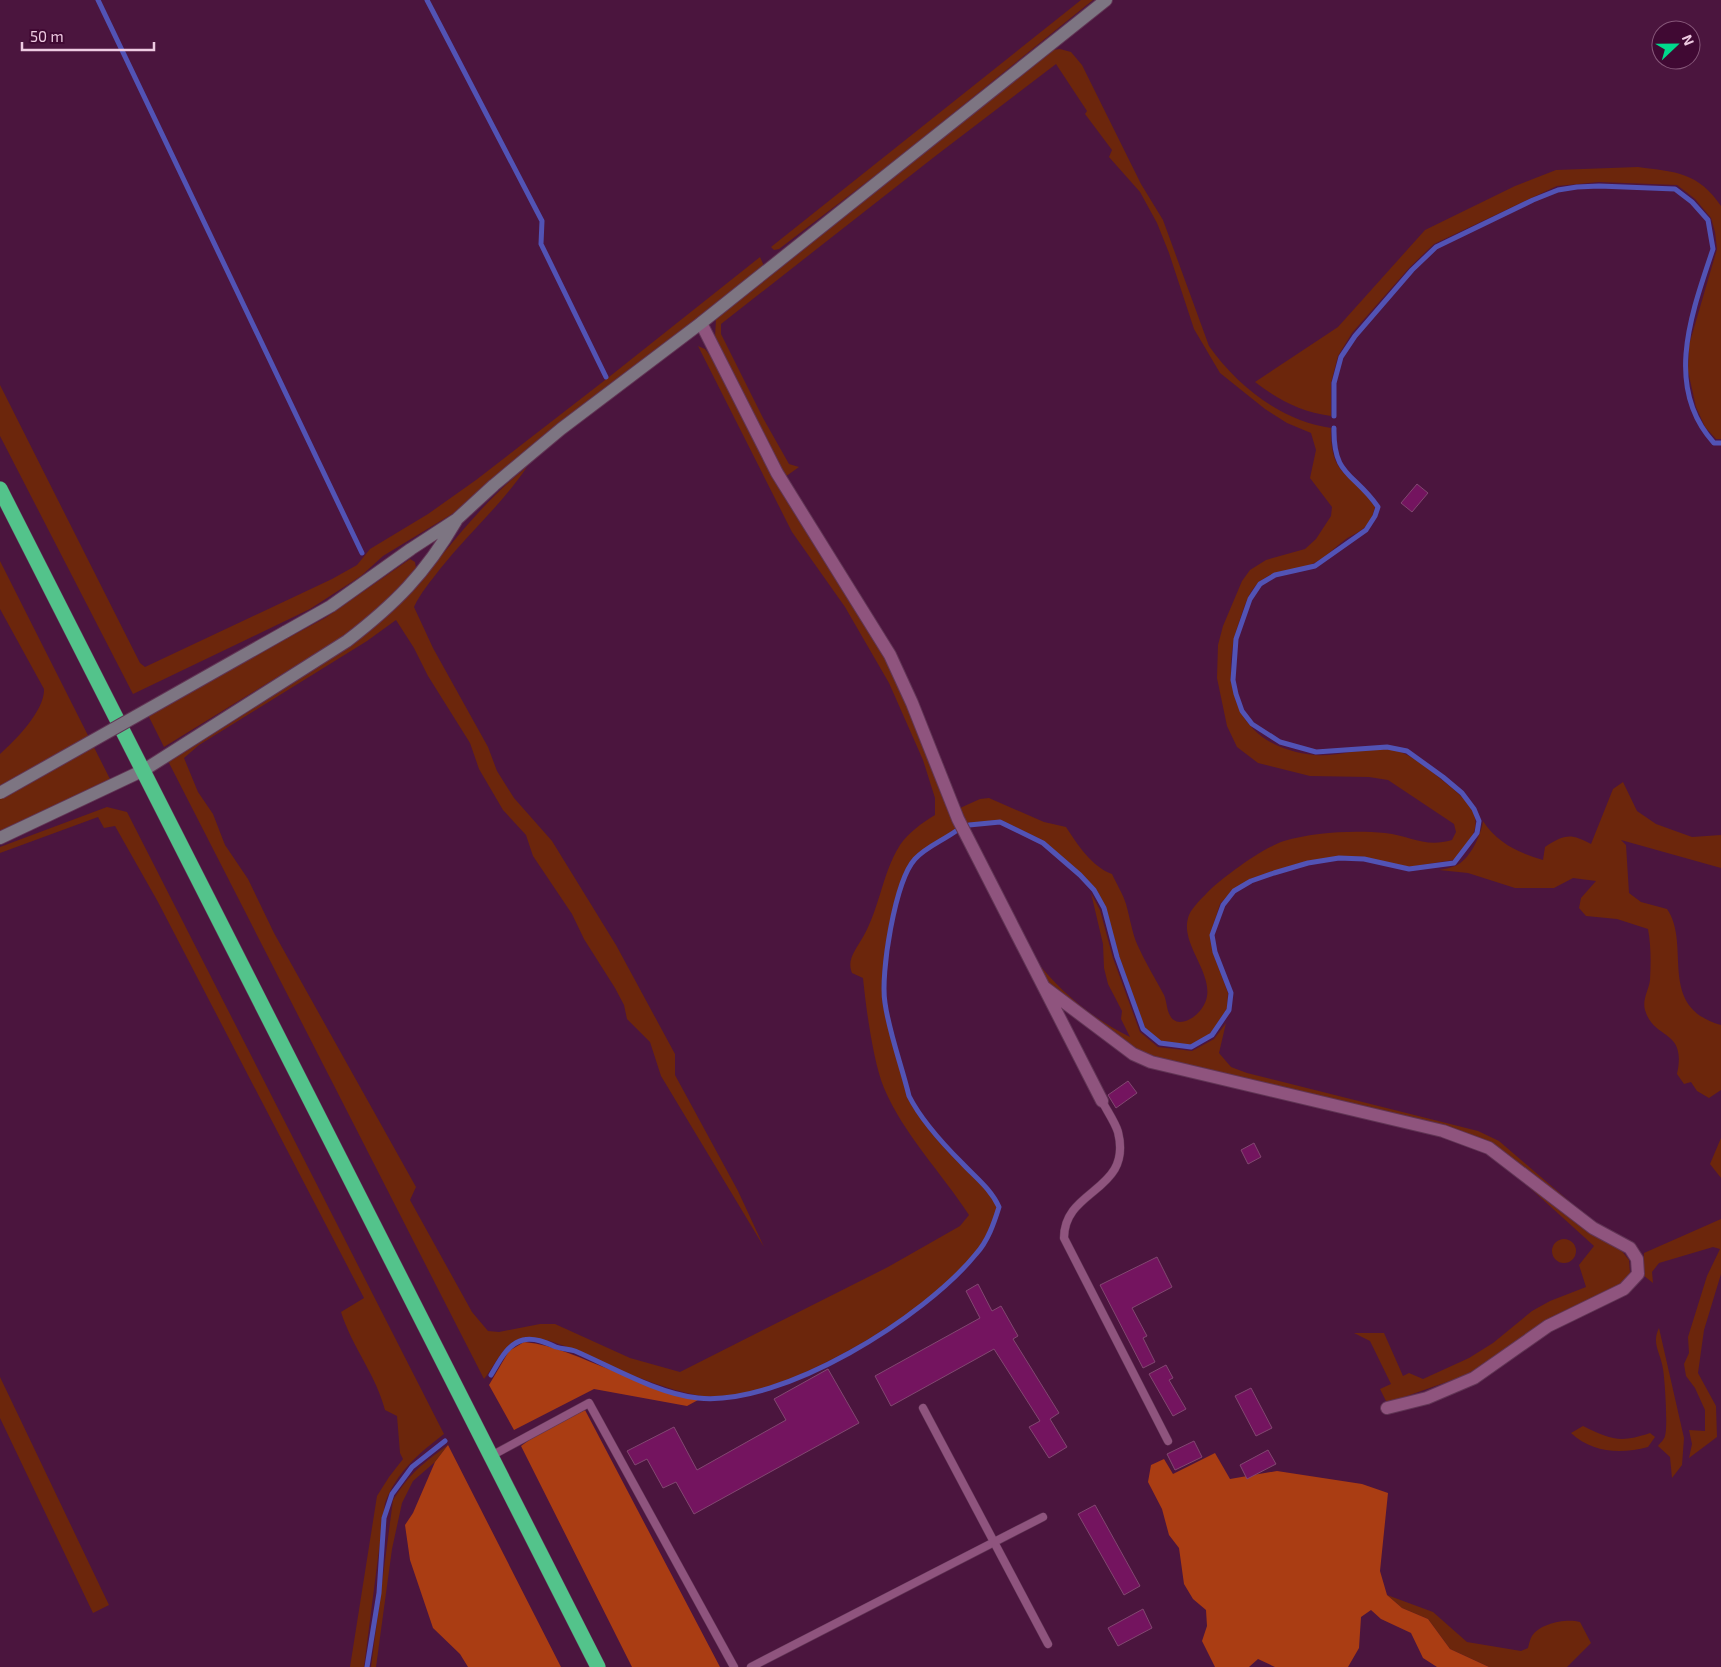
<svg xmlns="http://www.w3.org/2000/svg" width="1721" height="1667" viewBox="0 0 1721 1667" font-family="'Exo 2',sans-serif">
<style>
.green{fill:#6c260c}
.forest{fill:#aa3d13}
.lines{fill:none;stroke-linecap:round;stroke-linejoin:round}
.stream{stroke:#5253b5;stroke-width:5}
.building{fill:#74145f;stroke:#824771}
.lane-casing{stroke:#613555;stroke-width:9}
.street-casing{stroke:#613555;stroke-width:14}
.secondary-casing{stroke:#613555;stroke-width:14}
.highway-casing{stroke:#613555;stroke-width:16}
.lane{stroke:#8f547e;stroke-width:8}
.street{stroke:#8f547e;stroke-width:12}
.secondary{stroke:#7d7582;stroke-width:12}
.highway{stroke:#53c38b;stroke-width:15}
.secondary-bridge-casing{stroke:#613555;stroke-width:14;stroke-linecap:butt}
.secondary-bridge{stroke:#7d7582;stroke-width:12}
</style>
<rect width="100%" height="100%" fill="#4b153e"/>
<path class="green" d="M 1081,0 L 1093,0 L 893,162 L 779,249 L 774,250 L 771,247 Z
M 1060,49 L 1071,52 L 1082,65 L 1141,184 L 1163,220 L 1209,346 C 1238,387 1282,421 1331,428 C 1330,479 1352,471 1375,507 C 1373,514 1371,522 1365,527 C 1360,532 1352,535 1346,539 C 1335,547 1325,559 1312,564 C 1295,571 1275,569 1259,582 C 1248,592 1244,608 1239,622 C 1217,688 1239,748 1315,755 C 1339,757 1363,747 1387,749 C 1408,751 1426,767 1442,780 C 1478,808 1490,825 1453,860 L 1409,867 L 1364,857 L 1339,856 L 1308,861 L 1273,871 L 1250,879 L 1233,890 L 1220,904 L 1210,935 L 1213,953 L 1228,993 L 1227,1009 L 1210,1034 L 1190,1045 L 1161,1041 L 1145,1028 L 1119,956 L 1106,907 L 1096,889 L 1081,873 L 1044,841 L 1001,820 L 965,823 L 960,808 L 980,799 L 989,798 L 1044,822 L 1066,827 C 1077,844 1092,867 1112,874 C 1116,883 1123,894 1126,904 C 1130,918 1132,932 1137,944 C 1145,962 1155,978 1164,995 C 1168,1004 1166,1021 1180,1022 C 1186,1022 1193,1018 1197,1014 C 1228,984 1179,950 1188,918 C 1190,910 1199,901 1206,894 C 1220,879 1264,847 1284,841 C 1313,832 1355,830 1385,833 C 1411,836 1425,848 1452,840 L 1456,832 L 1454,824 L 1388,780 L 1369,777 L 1310,776 L 1258,763 L 1237,747 L 1227,726 L 1217,678 L 1218,645 L 1223,626 L 1242,581 L 1250,570 L 1266,560 L 1305,549 L 1316,539 L 1331,516 L 1332,507 L 1310,478 L 1316,450 L 1311,433 L 1287,423 L 1265,409 L 1220,373 L 1194,329 L 1169,253 L 1157,223 L 1140,192 L 1109,157 L 1112,150 L 1085,114 L 1087,111 L 1056,64 L 938,154 L 721,324 L 721,334 L 763,418 L 789,464 L 799,467 L 785,477 L 715,338 L 716,319 L 722,312 L 1053,50 Z
M 1638,167 C 1676,172 1698,172 1721,206 L 1721,439 L 1716,439 L 1705,427 L 1696,407 L 1688,371 L 1689,345 L 1717,249 L 1715,232 L 1711,218 L 1695,199 L 1677,185 L 1599,182 L 1557,186 L 1434,244 L 1410,267 L 1352,333 L 1338,356 L 1331,383 L 1331,416 C 1301,412 1278,400 1255,382 L 1338,327 L 1425,230 L 1515,186 L 1556,170 Z
M 760,257 L 764,266 L 457,511 L 383,556 L 361,576 L 310,609 L 133,694 L 0,436 L 0,385 L 140,663 L 145,667 L 332,579 L 357,565 L 370,549 L 428,514 L 476,480 L 609,377 Z
M 698,346 L 705,349 L 712,358 L 894,673 L 956,828 C 944,841 926,845 913,858 C 893,881 878,975 883,1005 C 889,1036 900,1066 907,1097 C 920,1122 942,1146 962,1166 C 975,1179 990,1191 998,1207 C 992,1223 986,1238 976,1251 C 934,1310 769,1411 696,1395 C 667,1389 638,1378 610,1366 C 587,1356 550,1336 525,1338 C 505,1339 495,1366 484,1379 L 167,759 L 397,605 C 442,560 476,506 527,467 C 502,504 468,534 440,569 C 431,581 421,592 414,607 L 433,648 L 488,747 L 497,771 L 514,798 L 552,841 L 616,945 L 675,1054 L 675,1075 L 738,1191 L 764,1247 L 661,1076 L 650,1042 L 627,1019 L 624,1005 L 615,988 L 584,939 L 572,914 L 533,856 L 526,835 L 503,810 L 479,769 L 470,743 L 428,676 L 414,648 L 396,620 L 367,641 L 199,745 L 184,758 L 198,792 L 213,814 L 225,845 L 248,879 L 274,933 L 416,1187 L 410,1200 L 472,1312 L 488,1331 L 499,1332 L 540,1324 L 555,1324 L 630,1358 L 680,1372 L 888,1267 L 960,1226 L 969,1215 C 941,1172 904,1135 884,1088 C 873,1061 866,1008 863,978 L 852,973 C 847,961 854,952 860,942 C 880,911 881,875 900,845 C 909,832 922,823 935,815 L 935,798 L 923,760 L 889,683 L 845,607 L 792,532 Z
M 410,559 L 415,562 L 416,568 L 404,587 L 347,634 L 164,747 L 147,713 L 325,618 Z
M 0,561 L 111,781 L 0,832 L 0,754 C 16,740 45,710 44,689 L 0,609 Z
M 1623,782 L 1637,811 L 1656,824 L 1692,837 L 1721,835 L 1721,868 L 1621,840 L 1626,845 L 1629,893 L 1641,902 L 1667,909 C 1692,945 1656,1007 1721,1025 L 1721,1090 L 1709,1098 L 1697,1091 L 1691,1082 L 1684,1084 L 1677,1074 C 1687,1028 1654,1041 1645,1010 C 1642,999 1649,990 1650,980 C 1651,963 1651,945 1648,929 L 1617,919 L 1586,916 L 1579,908 L 1581,898 L 1596,881 L 1573,878 L 1554,888 L 1515,888 L 1468,873 L 1439,870 C 1444,869 1450,868 1455,866 C 1470,860 1481,835 1483,821 C 1497,843 1519,853 1543,860 L 1545,847 C 1564,834 1571,833 1591,844 L 1613,789 Z
M 107,807 L 127,812 L 444,1434 C 418,1454 397,1472 385,1503 L 364,1667 L 350,1667 L 377,1496 L 389,1477 L 403,1459 L 400,1453 L 397,1416 L 385,1410 C 376,1375 352,1347 341,1312 L 364,1298 L 158,902 L 115,826 L 104,828 L 98,817 L 0,853 L 0,847 Z
M 1091,893 L 1100,910 L 1113,958 L 1140,1032 L 1158,1047 L 1192,1051 L 1214,1039 L 1226,1023 L 1219,1053 L 1231,1067 L 1247,1073 L 1478,1131 L 1499,1141 L 1590,1219 L 1496,1146 L 1156,1058 L 1138,1052 L 1048,986 L 1034,958 C 1059,991 1093,1019 1130,1037 L 1121,1019 L 1122,1011 L 1108,984 L 1104,968 L 1103,944 Z
M 1721,1138 L 1721,1178 L 1710,1164 Z
M 1518,1177 L 1621,1250 L 1629,1260 L 1630,1273 L 1615,1289 L 1543,1322 L 1488,1363 L 1461,1377 L 1387,1403 L 1380,1389 L 1391,1384 L 1370,1341 L 1354,1333 L 1384,1333 L 1403,1376 L 1409,1373 L 1423,1379 L 1469,1358 L 1493,1343 L 1532,1311 L 1550,1301 L 1586,1287 L 1579,1265 L 1594,1246 Z
M 1721,1219 L 1721,1274 L 1704,1330 L 1698,1373 L 1716,1406 L 1717,1437 L 1689,1458 L 1692,1444 L 1689,1430 L 1705,1431 L 1705,1410 L 1695,1388 L 1686,1376 L 1684,1364 L 1689,1353 L 1688,1337 L 1707,1276 L 1720,1249 L 1713,1247 L 1659,1263 L 1652,1272 L 1653,1283 L 1643,1275 L 1644,1253 Z
M1552 1251a12 12 0 1 1 24 0a12 12 0 1 1-24 0Z
M 1659,1328 L 1684,1438 L 1682,1465 L 1672,1478 L 1670,1457 L 1658,1446 C 1660,1443 1664,1440 1665,1436 C 1668,1427 1665,1381 1663,1369 C 1661,1353 1651,1344 1659,1328 Z
M 0,1377 L 109,1605 L 93,1613 L 0,1418 Z
M 1583,1426 C 1611,1440 1621,1443 1650,1433 L 1655,1437 L 1648,1447 C 1621,1454 1592,1453 1571,1433 Z
M 448,1445 L 435,1462 L 413,1481 L 402,1503 L 392,1549 L 376,1667 L 371,1667 L 393,1500 C 410,1473 422,1464 448,1445 Z
M 1387,1595 L 1433,1612 L 1467,1642 L 1521,1651 L 1528,1648 C 1529,1644 1530,1639 1532,1636 C 1540,1623 1567,1618 1580,1622 L 1591,1643 L 1567,1667 L 1489,1667 L 1450,1649 L 1428,1619 L 1402,1608 Z"/>
<path class="forest" d="M 524,1342 C 555,1345 582,1359 611,1370 C 639,1382 668,1393 698,1400 L 687,1406 L 594,1389 L 514,1430 L 489,1385 L 509,1351 Z
M 585,1410 L 720,1667 L 632,1667 L 521,1446 L 536,1435 Z
M 448,1445 L 561,1667 L 468,1667 L 460,1654 L 433,1628 L 410,1560 L 405,1525 L 413,1513 L 435,1462 Z
M 1215,1453 L 1230,1479 L 1277,1471 L 1362,1484 L 1388,1493 L 1380,1571 L 1387,1595 L 1402,1608 L 1428,1619 L 1450,1649 L 1489,1667 L 1437,1667 L 1423,1658 L 1411,1633 L 1381,1619 L 1371,1610 L 1361,1617 L 1359,1648 L 1348,1667 L 1275,1667 L 1258,1659 L 1249,1667 L 1215,1667 L 1202,1641 L 1207,1626 L 1206,1610 L 1193,1599 L 1184,1584 L 1179,1548 L 1169,1535 L 1162,1509 L 1148,1482 L 1151,1465 L 1164,1459 L 1173,1474 Z"/>
<g class="lines">
<path class="stream" d="M 98,0 L 362,553
M 427,0 L 542,221 L 541,244 L 606,377
M 1334,416 L 1334,383 L 1341,357 L 1355,336 L 1412,270 L 1436,247 L 1533,200 L 1558,190 L 1577,187 L 1599,186 L 1675,189 L 1692,202 L 1708,220 L 1713,249 C 1692,312 1663,387 1714,443 L 1721,443
M 969,825 L 1000,822 L 1043,843 L 1080,875 L 1094,890 L 1104,908 L 1117,957 L 1143,1029 L 1160,1043 L 1191,1047 L 1212,1035 L 1229,1010 L 1231,993 L 1215,952 L 1212,935 L 1223,905 L 1234,891 L 1251,881 L 1274,873 L 1308,863 L 1339,858 L 1364,859 L 1409,869 L 1454,863 L 1477,833 L 1479,821 L 1474,809 L 1462,793 L 1443,777 L 1407,751 L 1387,747 L 1316,752 L 1280,742 L 1252,724 L 1242,711 L 1236,694 L 1233,680 L 1236,639 L 1250,599 L 1260,584 L 1275,575 L 1315,566 L 1366,530 L 1375,516 L 1378,507 C 1354,472 1333,477 1334,428
M 491,1375 C 499,1362 507,1344 523,1340 C 534,1337 547,1343 556,1347 C 562,1349 569,1349 575,1351 C 612,1367 658,1394 698,1398 C 782,1407 925,1317 976,1254 C 988,1241 994,1223 999,1207 C 991,1189 975,1177 962,1163 C 942,1143 921,1120 909,1096 C 902,1067 889,1032 885,1003 C 880,974 895,881 915,859 C 926,847 942,841 956,831
M 367,1667 L 379,1593 L 384,1518 L 392,1494 L 412,1467 L 445,1441"/>
</g>
<path class="building" d="M 1417,484 L 1428,493 L 1412,512 L 1401,503 Z
M 1128,1081 L 1137,1093 L 1116,1108 L 1108,1095 Z
M 1254,1143 L 1261,1157 L 1248,1164 L 1241,1150 Z
M 1157,1257 L 1172,1287 L 1132,1308 L 1147,1336 L 1143,1338 L 1155,1362 L 1143,1368 L 1100,1285 Z
M 978,1284 L 992,1311 L 1001,1306 L 1018,1336 L 1013,1339 L 1059,1413 L 1050,1419 L 1067,1447 L 1049,1458 L 1029,1427 L 1040,1421 L 994,1349 L 891,1406 L 875,1376 L 980,1318 L 966,1291 Z
M 1166,1365 L 1173,1378 L 1169,1380 L 1186,1409 L 1173,1416 L 1149,1374 Z
M 828,1369 L 859,1423 L 694,1514 L 676,1482 L 663,1488 L 647,1459 L 635,1465 L 627,1451 L 674,1427 L 697,1470 L 786,1420 L 774,1399 Z
M 1251,1388 L 1272,1428 L 1256,1436 L 1235,1396 Z
M 1194,1441 L 1202,1457 L 1175,1470 L 1167,1454 Z
M 1268,1450 L 1276,1464 L 1247,1479 L 1240,1465 Z
M 1095,1505 L 1140,1586 L 1124,1595 L 1078,1514 Z
M 1143,1609 L 1152,1628 L 1118,1646 L 1108,1628 Z"/>
<g class="lines">
<defs>
<path id="lane" d="M 1102,1101 C 1107,1111 1115,1122 1118,1132 C 1133,1192 1064,1188 1064,1238 L 1168,1441
M 923,1408 L 1048,1644
M 491,1456 L 589,1403 L 734,1667
M 751,1667 L 1043,1517"/>
<path id="street" d="M 701,323 L 777,473 L 890,655 L 912,703 L 958,819 L 1102,1101
M 1044,987 L 1133,1054 L 1151,1062 L 1443,1131 L 1489,1148 L 1593,1228 L 1630,1248 L 1637,1259 L 1638,1274 L 1624,1289 L 1548,1326 L 1474,1378 L 1427,1398 L 1387,1408"/>
<path id="secondary" d="M 285,632 L 331,606 L 411,549 L 457,519 L 494,485 L 561,429 L 701,323 L 1106,0
M 0,838 L 144,770 L 347,641 C 395,604 425,574 456,521"/>
<path id="highway" d="M 0,489 L 598,1667"/>
</defs>
<use href="#lane" class="lane-casing"/>
<use href="#street" class="street-casing"/>
<use href="#secondary" class="secondary-casing"/>
<use href="#highway" class="highway-casing"/>
<use href="#lane" class="lane"/>
<use href="#street" class="street"/>
<use href="#secondary" class="secondary"/>
<use href="#highway" class="highway"/>
<defs>
<path id="secondary-bridge" d="M 0,793 L 285,632"/>
</defs>
<use href="#secondary-bridge" class="secondary-bridge-casing"/>
<use href="#secondary-bridge" class="secondary-bridge"/>
</g>
<g transform="translate(1676 45) rotate(68)"><circle r="24" fill="#400933" stroke="#865779"/>
<path d="M0-4L9 19L0 12L-9 19Z" fill="#00d98c"/>
<text y="-8" font-size="14" font-weight="bold" text-anchor="middle" fill="#eecbe2">N</text>
</g>
<path d="M22 42v8h132v-8" fill="none" stroke="#eecbe2" stroke-width="2.5"/>
<text x="30" y="42" font-size="15" fill="#eecbe2" stroke="#400933" stroke-width="4" paint-order="stroke">50 m</text>
</svg>
